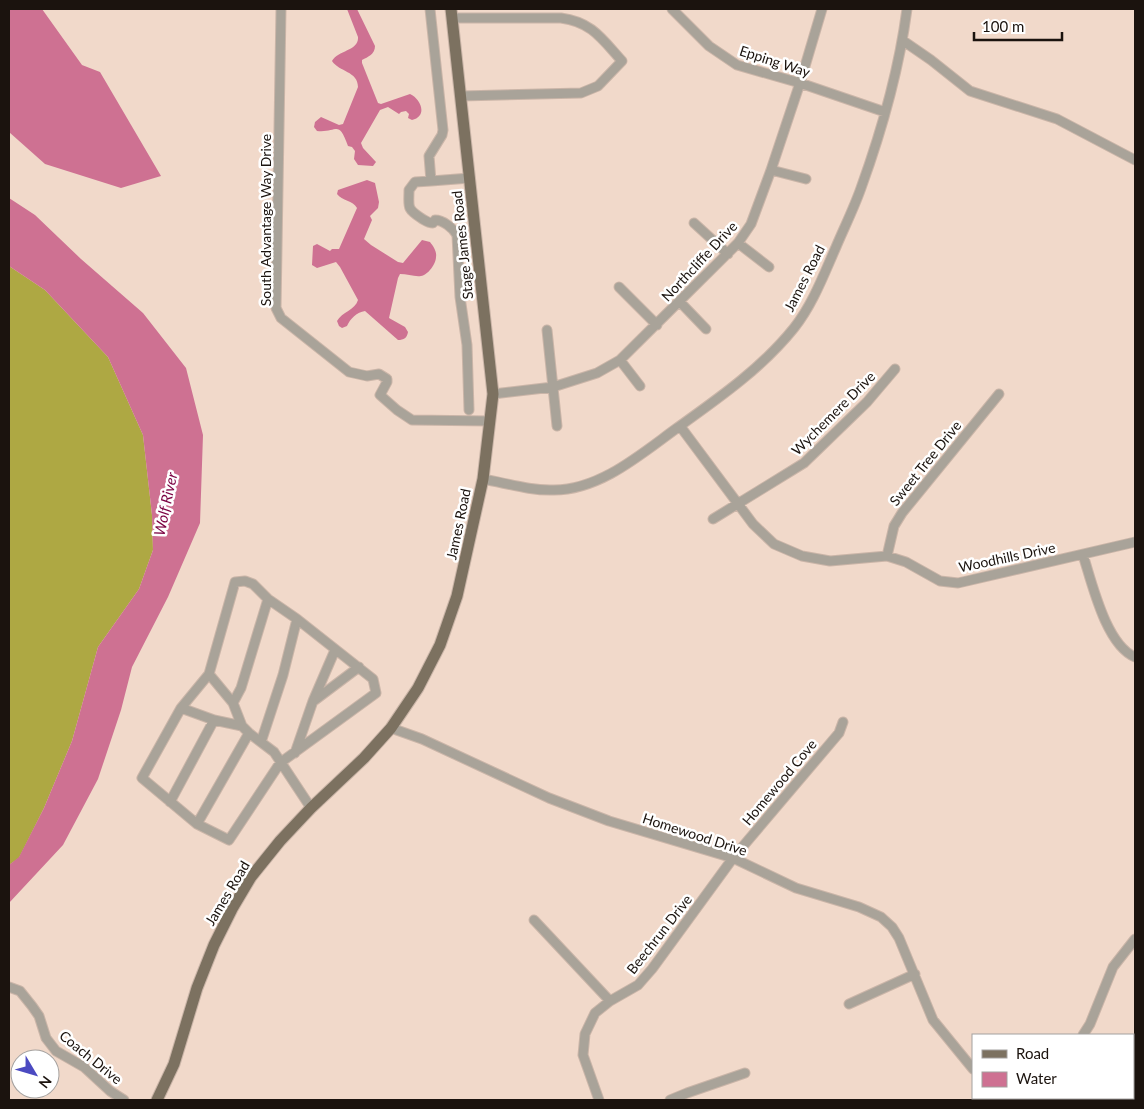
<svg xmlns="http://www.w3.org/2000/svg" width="1144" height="1109" viewBox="0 0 1144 1109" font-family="Lato,sans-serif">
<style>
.forest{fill:#aea843}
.water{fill:#ce7192}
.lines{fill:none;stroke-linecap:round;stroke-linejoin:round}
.minor-casing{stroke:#cab5a8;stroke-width:11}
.major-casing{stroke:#cab5a8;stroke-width:13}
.minor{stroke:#a9a399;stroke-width:9}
.major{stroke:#7c7160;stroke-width:11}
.labels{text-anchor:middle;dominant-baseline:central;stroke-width:5;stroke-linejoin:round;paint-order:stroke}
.street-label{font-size:14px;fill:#1b130e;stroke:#fff}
.water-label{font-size:15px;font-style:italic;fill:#7a0141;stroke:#fff}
</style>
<rect width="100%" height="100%" fill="#f1d9ca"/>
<path class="forest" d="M 9,266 L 45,290 L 108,357 L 143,435 L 152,515 L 153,550 L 139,589 L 98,647 L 72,741 L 44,808 L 19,858 L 9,865 Z"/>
<path class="water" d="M 9,9 L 42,9 L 82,65 L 100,72 L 161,176 L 121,188 L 45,164 L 9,132 Z
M 347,9 L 357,9 L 375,46 C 375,54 368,57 362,60 L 362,63 L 378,103 L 381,104 L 410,94 C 421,99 428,116 412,120 L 408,118 L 409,114 L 406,111 L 401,112 L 399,114 L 388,107 L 380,110 L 361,143 L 363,148 L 376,162 L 373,166 L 358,165 L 354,159 L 355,151 L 352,147 L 348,146 C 338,119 338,133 317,131 L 314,127 L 315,122 L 321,117 L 339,125 L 343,124 L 358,87 C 358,71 339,72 332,61 C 338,50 359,51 358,37 Z
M 367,180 L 375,183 L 379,202 L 378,208 L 370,216 L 372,220 L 364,239 L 371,245 L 398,262 L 403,263 L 422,240 L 430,242 C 433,246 437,251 436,257 C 436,264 428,275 421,276 C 415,277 407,274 400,274 L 398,278 L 389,318 L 405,327 L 408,332 C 407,338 404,340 398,340 L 365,311 C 357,312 350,319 347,326 L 342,328 L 339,326 L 337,321 C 342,312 355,310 358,300 L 340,267 L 336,262 L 317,268 L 312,265 L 313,246 L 317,244 L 330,251 L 332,249 L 339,249 L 357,208 C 353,200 342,201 337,194 L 338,190 Z
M 9,198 L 35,215 L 81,259 L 143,313 L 186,368 L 203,435 L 200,523 L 168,597 L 132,667 L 121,710 L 98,779 L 63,845 L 9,903 L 9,865 L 19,857 L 44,808 L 72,741 L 98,647 L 139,589 L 153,550 L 152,515 L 143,435 L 108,357 L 45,290 L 9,266 Z"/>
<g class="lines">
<defs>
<path id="minor" d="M 281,9 L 276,308 L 281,318 L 349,372 L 367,376 L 379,374 L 387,379 L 387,382 L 380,395 L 397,410 L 412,420 L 490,421
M 430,9 L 443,130 L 442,135 L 429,156 L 431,181 L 415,182 L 409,190 C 409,207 406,208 421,218 C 426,221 428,223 433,223 L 435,220 C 443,220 453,228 457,235 L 460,297 L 467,345 L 469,410
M 672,9 L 709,46 L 737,65 L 800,83 L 885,112
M 452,18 L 561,18 C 592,22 602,39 622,61 L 598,86 L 581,93 L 461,96
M 902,40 L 931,60 L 970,91 L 1057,119 L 1135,160
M 771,170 L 806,179
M 431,181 L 470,178
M 694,223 L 728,254
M 738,243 L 769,267
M 619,287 L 657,325
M 680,302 L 706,329
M 547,330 L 557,426
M 620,360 L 640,386
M 493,394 L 553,387 L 597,373 L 620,360 L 738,243 L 751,224 L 771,170 L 800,83 L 822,9
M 680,426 L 753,524 L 774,544 L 802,556 L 830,561 L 887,556 L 906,562 L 940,581 L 958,583 L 1135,542
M 483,479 C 506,483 530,491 554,490 C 600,490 641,454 677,428 C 719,398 762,368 794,328 C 813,304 824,274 836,247 C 844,228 854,208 861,188 C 882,130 899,70 907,9
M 713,519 L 804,463 L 867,402 L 895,369
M 1083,555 C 1092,583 1106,645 1135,657
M 887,556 L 894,526 L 902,513 L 999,394
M 245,581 L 253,584 L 268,599 L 297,619 L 373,679 L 376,693 L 280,763 L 229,840 L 197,824 L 142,778 L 181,708 L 209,674 L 235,582 Z
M 209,674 L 233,703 L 242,726
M 315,700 L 359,667
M 233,703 L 241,688 L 268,599
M 181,708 L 214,720 L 242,726 L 249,733 L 274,752 L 311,808
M 391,728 L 422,739 L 549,798 L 609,821 L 733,858 L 796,888 L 859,907 L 881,917 L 892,927 L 899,938 L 933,1020 L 973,1069
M 261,742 L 283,675 L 297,619
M 295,753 L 313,701 L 335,650
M 170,802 L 214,720
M 197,824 L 249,733
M 534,920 L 610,1001
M 9,987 L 20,991 L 32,1006 L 39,1016 L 46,1038 L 56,1051 L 84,1067 L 110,1091 L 124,1100
M 849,1004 L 915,974
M 1083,1035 L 1090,1024 L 1113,967 L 1135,939
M 1000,1098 L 1003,1100
M 599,1100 L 583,1055 L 585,1034 L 595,1013 L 610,1001 L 638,985 L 652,969 L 733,858 L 839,733 L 843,722
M 670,1100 L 687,1093 L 745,1073
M 1033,1100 L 1036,1098"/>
<path id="major" d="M 157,1100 L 174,1064 L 197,988 L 214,945 L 232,909 L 251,877 L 280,841 L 311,808 L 364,758 L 391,728 L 418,688 L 440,645 L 457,596 L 483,479 L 493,394 L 451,9"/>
</defs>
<use href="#minor" class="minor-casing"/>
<use href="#major" class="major-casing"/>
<use href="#minor" class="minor"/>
<use href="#major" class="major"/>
</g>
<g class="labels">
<g class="street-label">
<text transform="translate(775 61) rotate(18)">Epping Way</text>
<text transform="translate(265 220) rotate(-90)">South Advantage Way Drive</text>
<text transform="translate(462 245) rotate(-96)">Stage James Road</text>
<text transform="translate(699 261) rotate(-47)">Northcliffe Drive</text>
<text transform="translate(804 278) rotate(-63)">James Road</text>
<text transform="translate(833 413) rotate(-45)">Wychemere Drive</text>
<text transform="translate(925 463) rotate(-51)">Sweet Tree Drive</text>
<text transform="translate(458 524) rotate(-78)">James Road</text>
<text transform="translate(1007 557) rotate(-12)">Woodhills Drive</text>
<text transform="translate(779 782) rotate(-50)">Homewood Cove</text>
<text transform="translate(695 834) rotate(18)">Homewood Drive</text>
<text transform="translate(227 893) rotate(-59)">James Road</text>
<text transform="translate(659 934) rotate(-52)">Beechrun Drive</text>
<text transform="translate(91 1057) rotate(39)">Coach Drive</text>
</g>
<g class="water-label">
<text transform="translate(165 504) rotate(-78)">Wolf River</text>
</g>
</g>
<rect width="1144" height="1109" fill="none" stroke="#1b130e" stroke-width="20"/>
<rect x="972" y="1034" width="162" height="65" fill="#ffffff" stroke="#a4a19f"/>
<rect x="982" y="1050" width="25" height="8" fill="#7c7160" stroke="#a4a19f"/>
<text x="1016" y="1059" font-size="15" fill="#1b130e">Road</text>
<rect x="982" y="1072" width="25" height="15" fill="#ce7192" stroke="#a4a19f"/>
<text x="1016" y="1084" font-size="15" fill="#1b130e">Water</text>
<g transform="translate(35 1074) rotate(128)"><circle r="24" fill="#ffffff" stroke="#a4a19f"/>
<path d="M0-4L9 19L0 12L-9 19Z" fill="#4b4ac1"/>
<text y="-8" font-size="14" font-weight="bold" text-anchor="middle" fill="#1b130e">N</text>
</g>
<path d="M974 32v8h88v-8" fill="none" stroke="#1b130e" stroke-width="2.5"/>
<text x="982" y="32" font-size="15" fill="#1b130e" stroke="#ffffff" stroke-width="4" paint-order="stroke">100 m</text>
</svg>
